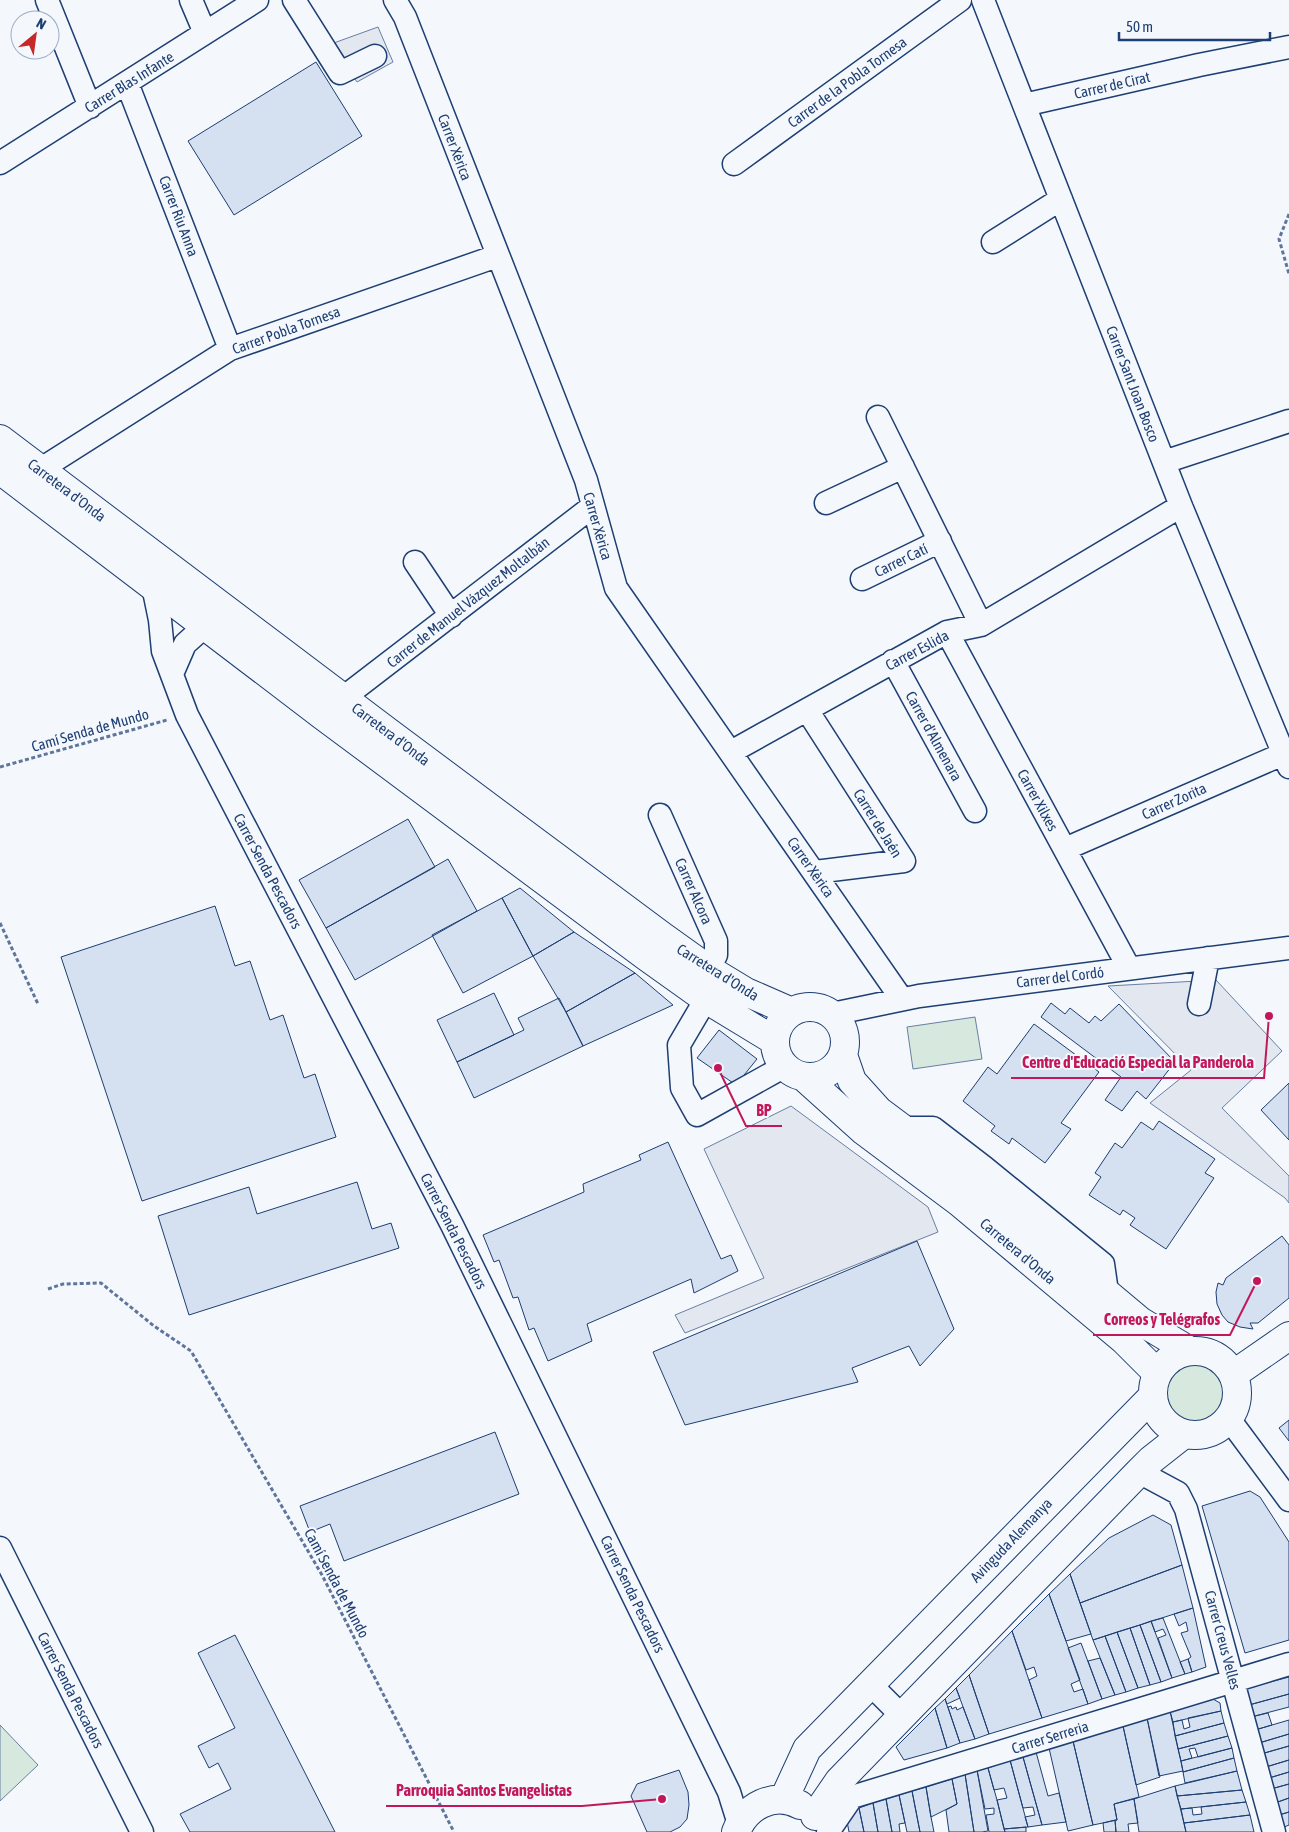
<svg xmlns="http://www.w3.org/2000/svg" width="1289" height="1832" viewBox="0 0 1289 1832" font-family="'Asap Condensed',sans-serif">
<style>
.green{fill:#d7e8df;stroke:#687fa3}
.parking{fill:#e3e8f0;stroke:#687fa3}
.building{fill:#d5e0f0;stroke:#1d3f73}
.lines{fill:none;stroke-linecap:round;stroke-linejoin:round}
.minor-casing{stroke:#1d3f73;stroke-width:25}
.major-casing{stroke:#1d3f73;stroke-width:30}
.path{stroke:#5e769c;stroke-width:3;stroke-dasharray:4 2.5;stroke-linecap:butt}
.minor{stroke:#f4f7fb;stroke-width:22}
.major{stroke:#f4f7fb;stroke-width:28}
.labels{text-anchor:middle;dominant-baseline:central;stroke-width:4;stroke-linejoin:round;paint-order:stroke}
.street-label{font-size:15px;fill:#1d3f73;stroke:#f4f7fb}
.leader{fill:none;stroke:#c2185b;stroke-width:2}
.callout-dot{fill:#c2185b;stroke:#f4f7fb;stroke-width:2}
.callout-label{font-size:16px;text-anchor:middle;font-weight:bold;fill:#c2185b;stroke:#f4f7fb;stroke-width:4;stroke-linejoin:round;paint-order:stroke}
</style>
<rect width="100%" height="100%" fill="#f4f7fb"/>
<path class="green" d="M 975,1017 L 982,1059 L 913,1069 L 907,1027 Z
M1164 1392a30 30 0 1 1 60 0a30 30 0 1 1-60 0Z
M 0,1725 L 38,1765 L 0,1801 Z"/>
<path class="parking" d="M 378,27 L 393,62 L 357,82 L 331,44 Z
M 1216,980 L 1282,1051 L 1222,1108 L 1289,1176 L 1289,1203 L 1285,1198 L 1150,1103 L 1191,1070 L 1108,986 Z
M 791,1106 L 928,1207 L 938,1232 L 685,1333 L 675,1315 L 764,1278 L 704,1149 Z"/>
<path class="building" d="M 316,62 L 362,136 L 234,215 L 188,141 Z
M 408,819 L 435,867 L 326,928 L 299,880 Z
M 448,859 L 477,911 L 355,980 L 326,928 Z
M 520,888 L 574,932 L 533,956 L 502,898 Z
M 502,898 L 533,956 L 463,993 L 432,935 Z
M 215,906 L 235,966 L 250,961 L 270,1020 L 283,1015 L 304,1078 L 315,1074 L 336,1137 L 142,1201 L 61,957 Z
M 574,932 L 635,973 L 566,1012 L 533,956 Z
M 635,973 L 673,1005 L 583,1046 L 566,1012 Z
M 494,993 L 514,1035 L 457,1062 L 437,1020 Z
M 559,998 L 583,1046 L 474,1098 L 457,1062 L 524,1030 L 518,1018 Z
M 1051,1003 L 1065,1014 L 1070,1008 L 1089,1023 L 1095,1016 L 1101,1021 L 1119,1004 L 1175,1062 L 1146,1099 L 1137,1091 L 1122,1111 L 1105,1100 L 1121,1077 L 1041,1017 Z
M 1034,1024 L 1099,1072 L 1061,1123 L 1071,1129 L 1045,1163 L 1012,1138 L 1009,1144 L 991,1131 L 995,1126 L 963,1101 L 988,1067 L 997,1074 Z
M 719,1030 L 757,1059 L 736,1085 L 697,1058 Z
M 1289,1083 L 1289,1140 L 1261,1110 Z
M 1159,1121 L 1215,1159 L 1205,1173 L 1214,1178 L 1166,1249 L 1130,1225 L 1135,1218 L 1123,1210 L 1120,1215 L 1089,1195 L 1101,1177 L 1095,1173 L 1115,1143 L 1122,1148 L 1141,1122 L 1153,1130 Z
M 668,1142 L 721,1259 L 731,1255 L 738,1271 L 694,1293 L 691,1279 L 587,1324 L 592,1341 L 548,1361 L 534,1328 L 529,1330 L 518,1297 L 513,1298 L 499,1260 L 494,1262 L 483,1235 L 584,1192 L 583,1184 L 641,1160 L 639,1155 Z
M 357,1182 L 372,1229 L 391,1223 L 399,1248 L 189,1315 L 158,1216 L 249,1187 L 257,1214 Z
M 1282,1236 L 1289,1245 L 1289,1298 L 1258,1323 L 1250,1323 L 1253,1329 L 1240,1327 L 1228,1322 L 1222,1315 L 1217,1304 L 1216,1292 L 1218,1283 L 1223,1285 L 1226,1278 Z
M 917,1241 L 954,1329 L 920,1366 L 909,1346 L 852,1368 L 858,1382 L 685,1425 L 653,1352 Z
M 1289,1420 L 1289,1441 L 1279,1428 Z
M 495,1432 L 519,1494 L 344,1561 L 330,1524 L 310,1532 L 300,1506 Z
M 1250,1491 L 1260,1497 L 1289,1542 L 1289,1640 L 1245,1653 L 1202,1506 Z
M 1153,1515 L 1171,1525 L 1182,1565 L 1080,1603 L 1070,1574 L 1109,1538 Z
M 1182,1565 L 1193,1608 L 1093,1640 L 1080,1603 Z
M 1070,1574 L 1091,1634 L 1066,1641 L 1049,1594 Z
M 1049,1594 L 1080,1680 L 1071,1684 L 1074,1692 L 1083,1689 L 1088,1704 L 1042,1718 L 1029,1680 L 1037,1676 L 1034,1667 L 1026,1670 L 1012,1631 Z
M 1193,1608 L 1206,1667 L 1192,1672 L 1188,1659 L 1191,1657 L 1181,1633 L 1188,1631 L 1186,1622 L 1179,1626 L 1174,1614 Z
M 1163,1618 L 1185,1674 L 1172,1678 L 1158,1638 L 1166,1635 L 1163,1629 L 1155,1632 L 1151,1621 Z
M 1151,1621 L 1172,1678 L 1161,1682 L 1140,1625 Z
M 1140,1625 L 1161,1682 L 1150,1685 L 1130,1628 Z
M 1130,1628 L 1150,1685 L 1138,1688 L 1117,1632 Z
M 1012,1631 L 1042,1718 L 989,1734 L 969,1675 Z
M 1117,1632 L 1138,1688 L 1126,1692 L 1105,1636 Z
M 235,1635 L 335,1832 L 190,1832 L 180,1814 L 231,1789 L 218,1763 L 209,1768 L 198,1746 L 235,1728 L 198,1653 Z
M 1105,1636 L 1126,1692 L 1115,1695 L 1093,1640 Z
M 1081,1643 L 1102,1699 L 1088,1704 L 1068,1648 Z
M 1100,1658 L 1115,1695 L 1102,1699 L 1088,1661 Z
M 1188,1659 L 1192,1672 L 1185,1674 L 1180,1662 Z
M 969,1675 L 989,1734 L 975,1739 L 956,1688 Z
M 1289,1677 L 1289,1694 L 1249,1705 L 1244,1689 Z
M 956,1688 L 960,1698 L 947,1704 L 945,1699 Z
M 1289,1694 L 1289,1707 L 1251,1717 L 1249,1705 Z
M 945,1699 L 960,1743 L 947,1748 L 935,1708 Z
M 1213,1699 L 1220,1703 L 1221,1711 L 1173,1722 L 1170,1711 Z
M 951,1706 L 952,1709 L 956,1707 L 957,1710 L 963,1707 L 975,1739 L 960,1743 L 948,1707 Z
M 935,1708 L 947,1748 L 904,1760 L 896,1747 Z
M 1170,1711 L 1183,1771 L 1159,1776 L 1147,1718 Z
M 1221,1711 L 1224,1723 L 1175,1736 L 1173,1722 L 1182,1720 L 1184,1729 L 1190,1727 L 1188,1718 Z
M 1268,1713 L 1272,1725 L 1255,1730 L 1251,1717 Z
M 1147,1718 L 1160,1777 L 1136,1785 L 1123,1726 Z
M 1289,1720 L 1289,1734 L 1259,1743 L 1255,1730 Z
M 1224,1723 L 1228,1736 L 1178,1749 L 1175,1736 Z
M 1123,1726 L 1139,1797 L 1114,1804 L 1117,1820 L 1093,1825 L 1073,1741 Z
M 1289,1734 L 1289,1746 L 1261,1754 L 1259,1743 Z
M 1228,1736 L 1232,1748 L 1198,1757 L 1195,1748 L 1189,1749 L 1192,1758 L 1181,1761 L 1178,1749 Z
M 1073,1741 L 1093,1825 L 1068,1831 L 1049,1748 Z
M 1289,1746 L 1289,1760 L 1266,1767 L 1261,1754 Z
M 1232,1748 L 1234,1758 L 1183,1772 L 1181,1761 Z
M 1036,1752 L 1048,1796 L 1059,1793 L 1066,1822 L 1042,1825 L 1023,1757 Z
M 1023,1757 L 1042,1825 L 1028,1827 L 1025,1817 L 1035,1815 L 1033,1807 L 1023,1808 L 1010,1760 Z
M 1234,1758 L 1237,1771 L 1185,1783 L 1183,1772 Z
M 1010,1760 L 1028,1827 L 1004,1829 L 997,1800 L 1007,1798 L 1004,1788 L 994,1790 L 988,1768 Z
M 1289,1760 L 1289,1772 L 1269,1778 L 1266,1767 Z
M 988,1768 L 997,1800 L 1005,1832 L 989,1832 L 986,1815 L 994,1814 L 994,1808 L 985,1809 L 977,1770 Z
M 679,1770 L 688,1792 L 689,1805 L 687,1819 L 680,1827 L 670,1832 L 647,1832 L 631,1796 L 637,1784 Z
M 977,1770 L 988,1831 L 982,1832 L 974,1832 L 965,1774 Z
M 1237,1771 L 1242,1790 L 1177,1796 L 1175,1786 Z
M 1289,1772 L 1289,1784 L 1271,1789 L 1269,1778 Z
M 965,1774 L 974,1832 L 949,1832 L 946,1810 L 957,1804 L 952,1779 Z
M 952,1779 L 957,1804 L 931,1817 L 926,1787 Z
M 1289,1784 L 1289,1798 L 1275,1803 L 1271,1789 Z
M 1175,1786 L 1186,1832 L 1139,1832 L 1134,1799 Z
M 926,1787 L 931,1817 L 934,1832 L 920,1832 L 912,1791 Z
M 1242,1790 L 1246,1802 L 1181,1809 L 1177,1796 Z
M 912,1791 L 920,1832 L 907,1832 L 899,1795 Z
M 899,1795 L 905,1823 L 899,1824 L 900,1832 L 892,1832 L 886,1799 Z
M 1289,1798 L 1289,1812 L 1279,1815 L 1275,1803 Z
M 886,1799 L 892,1832 L 878,1832 L 873,1803 Z
M 1134,1799 L 1138,1823 L 1128,1824 L 1129,1832 L 1116,1832 L 1115,1820 L 1117,1820 L 1114,1804 Z
M 1246,1802 L 1250,1815 L 1184,1823 L 1181,1809 L 1192,1808 L 1193,1815 L 1202,1814 L 1201,1807 Z
M 873,1803 L 878,1832 L 864,1832 L 859,1808 Z
M 859,1808 L 864,1832 L 849,1832 L 847,1821 L 852,1810 Z
M 1289,1812 L 1289,1825 L 1282,1828 L 1279,1815 Z
M 1250,1815 L 1254,1832 L 1186,1832 L 1184,1823 Z
M 1115,1820 L 1116,1832 L 1104,1832 L 1103,1823 Z
M 1026,1827 L 1026,1832 L 1005,1832 L 1004,1829 Z"/>
<g class="lines">
<defs>
<path id="minor" d="M 47,0 L 90,107
M 191,0 L 205,33
M 294,0 L 340,73 L 375,56
M 395,0 L 405,17 L 586,480 L 616,588 L 901,998
M 983,0 L 1181,506 L 1289,767
M 127,83 L 230,349
M 1024,105 L 1199,65 L 1289,47
M 0,163 L 257,0
M 734,164 L 960,0
M 993,242 L 1061,199
M 878,417 L 981,625
M 1164,462 L 1289,421
M 41,469 L 230,349 L 497,256
M 826,503 L 903,467
M 415,562 L 451,616
M 862,579 L 940,541
M 153,586 L 160,620 L 163,651 L 187,715 L 452,1225 L 729,1792 L 739,1824
M 947,632 L 1129,968
M 893,661 L 975,811
M 172,674 L 185,644 L 205,626
M 343,698 L 593,506
M 807,710 L 904,861 L 815,872
M 731,752 L 947,632 L 981,625 L 1181,506
M 660,815 L 716,941 L 716,955 L 708,969
M 1065,849 L 1283,754
M 706,999 L 679,1045 L 682,1088 L 697,1115 L 785,1066
M 1199,1004 L 1208,958
M 832,1014 L 919,996 L 1289,948
M 902,1128 L 933,1128 L 985,1168 L 1103,1264 L 1107,1292
M 1229,1419 L 1289,1500
M 1139,1472 L 1178,1493 L 1186,1509 L 1274,1832
M 0,1548 L 142,1832
M 870,1684 L 902,1716
M 828,1832 L 852,1797 L 1289,1664"/>
<path id="major" d="M 0,439 L 388,732 L 662,936 L 708,969 L 746,992 L 792,1012
M 0,470 L 322,715 L 647,957 L 706,999 L 775,1041
M775 1042a35 35 0 1 1 70 0a35 35 0 1 1-70 0Z
M 843,1055 L 852,1081 L 879,1111 L 974,1182 L 1140,1321 L 1190,1351
M 804,1077 L 864,1131 L 959,1202 L 1124,1340 L 1157,1373
M1153 1393a42 42 0 1 1 84 0a42 42 0 1 1-84 0Z
M 1234,1374 L 1289,1336
M 784,1799 L 807,1749 L 1153,1396
M 815,1816 L 839,1781 L 1139,1472 L 1151,1460 L 1184,1434
M 736,1832 C 746,1806 774,1791 800,1805"/>
</defs>
<use href="#minor" class="minor-casing"/>
<use href="#major" class="major-casing"/>
<path class="path" d="M 1289,214 L 1279,239 L 1289,274
M 0,767 L 167,720
M 0,923 L 38,1004
M 48,1289 L 63,1284 L 101,1283 L 154,1326 L 191,1351 L 322,1575 L 454,1832"/>
<use href="#minor" class="minor"/>
<use href="#major" class="major"/>
</g>
<g class="labels">
<g class="street-label">
<text transform="translate(129 82) rotate(-32)">Carrer Blas Infante</text>
<text transform="translate(847 82) rotate(-36)">Carrer de la Pobla Tornesa</text>
<text transform="translate(1112 85) rotate(-13)">Carrer de Cirat</text>
<text transform="translate(455 147) rotate(69)">Carrer Xèrica</text>
<text transform="translate(179 216) rotate(69)">Carrer Riu Anna</text>
<text transform="translate(286 330) rotate(-20)">Carrer Pobla Tornesa</text>
<text transform="translate(1133 384) rotate(69)">Carrer Sant Joan Bosco</text>
<text transform="translate(67 490) rotate(37)">Carretera d'Onda</text>
<text transform="translate(598 526) rotate(74)">Carrer Xèrica</text>
<text transform="translate(901 560) rotate(-26)">Carrer Catí</text>
<text transform="translate(468 602) rotate(-38)">Carrer de Manuel Vázquez Moltalbán</text>
<text transform="translate(917 650) rotate(-28)">Carrer Eslida</text>
<text transform="translate(90 730) rotate(-16)">Camí Senda de Mundo</text>
<text transform="translate(391 734) rotate(37)">Carretera d'Onda</text>
<text transform="translate(934 736) rotate(61)">Carrer d'Almenara</text>
<text transform="translate(1038 800) rotate(61)">Carrer Xilxes</text>
<text transform="translate(1174 801) rotate(-24)">Carrer Zorita</text>
<text transform="translate(878 823) rotate(58)">Carrer de Jaén</text>
<text transform="translate(811 867) rotate(55)">Carrer Xèrica</text>
<text transform="translate(268 871) rotate(62)">Carrer Senda Pescadors</text>
<text transform="translate(694 891) rotate(66)">Carrer Alcora</text>
<text transform="translate(718 972) rotate(32)">Carretera d'Onda</text>
<text transform="translate(1060 977) rotate(-7)">Carrer del Cordó</text>
<text transform="translate(454 1231) rotate(63)">Carrer Senda Pescadors</text>
<text transform="translate(1018 1251) rotate(40)">Carretera d'Onda</text>
<text transform="translate(1011 1540) rotate(-46)">Avinguda Alemanya</text>
<text transform="translate(337 1583) rotate(62)">Camí Senda de Mundo</text>
<text transform="translate(633 1594) rotate(64)">Carrer Senda Pescadors</text>
<text transform="translate(1223 1640) rotate(75)">Carrer Creus Velles</text>
<text transform="translate(71 1690) rotate(63)">Carrer Senda Pescadors</text>
<text transform="translate(1050 1737) rotate(-17)">Carrer Serreria</text>
</g>
</g>
<path class="leader" d="M1269 1016L1264 1078H1011M718 1068L746 1126H782M1257 1281L1230 1335H1093M662 1799L582 1806H386"/>
<g class="callout-dot">
<circle cx="1269" cy="1016" r="5"/>
<circle cx="718" cy="1068" r="5"/>
<circle cx="1257" cy="1281" r="5"/>
<circle cx="662" cy="1799" r="5"/>
</g>
<g class="callout-label">
<text x="1138" y="1068">Centre d'Educació Especial la Panderola</text>
<text x="764" y="1116">BP</text>
<text x="1162" y="1325">Correos y Telégrafos</text>
<text x="484" y="1796">Parroquia Santos Evangelistas</text>
</g>
<g transform="translate(35 35) rotate(29)"><circle r="24" fill="#f4f7fb" stroke="#9eadc5"/>
<path d="M0-4L9 19L0 12L-9 19Z" fill="#c62828"/>
<text y="-8" font-size="14" font-weight="bold" text-anchor="middle" fill="#1d3f73">N</text>
</g>
<path d="M1119 32v8h151v-8" fill="none" stroke="#1d3f73" stroke-width="2.5"/>
<text x="1126" y="32" font-size="15" fill="#1d3f73" stroke="#f4f7fb" stroke-width="4" paint-order="stroke">50 m</text>
</svg>
